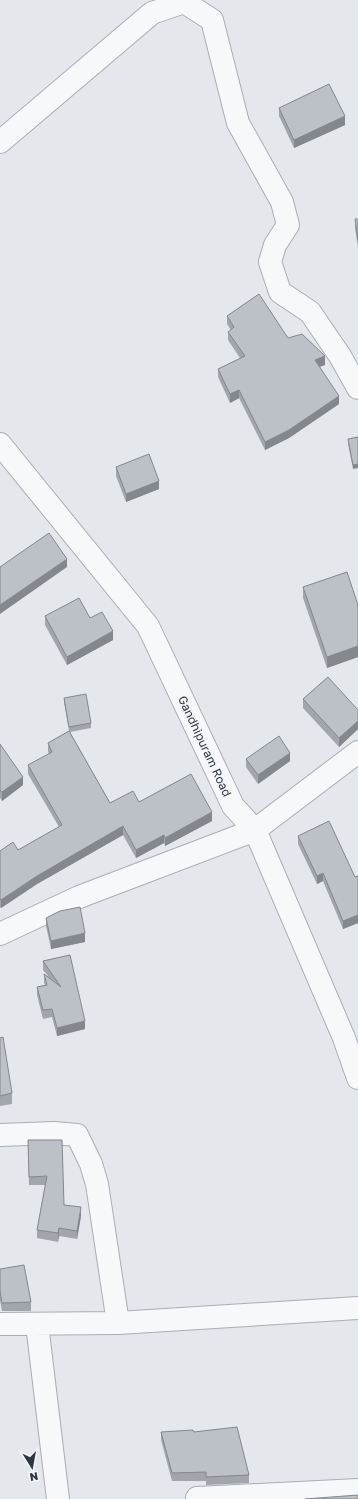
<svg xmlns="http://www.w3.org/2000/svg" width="358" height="1499" viewBox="0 0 358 1499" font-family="'Golos Text',sans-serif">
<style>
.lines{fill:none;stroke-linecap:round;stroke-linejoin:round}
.minor-casing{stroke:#a9aeb5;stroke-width:24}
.minor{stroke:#f7f8fa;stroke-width:22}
.wall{fill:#a2a6ac}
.shaded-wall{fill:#84878c}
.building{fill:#bcc1c8;stroke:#84878c}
.labels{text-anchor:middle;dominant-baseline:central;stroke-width:4;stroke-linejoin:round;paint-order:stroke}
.street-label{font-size:12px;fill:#2d3643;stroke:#f4f6f8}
</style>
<rect width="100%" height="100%" fill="#e4e7eb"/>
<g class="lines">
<defs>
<path id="minor" d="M 0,142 L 152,13 L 184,2 L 212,20 L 238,123 L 282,202 L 288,225 L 275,245 L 270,262 L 280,292 L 310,312 L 340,356 L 358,388
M 0,444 L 148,626 L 233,806 L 255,830 L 344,1038 L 358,1078
M 0,934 L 79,897 L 255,830 L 358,752
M 0,1135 L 54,1133 L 77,1135 L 91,1164 L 97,1184 L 118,1323 L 358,1308
M 0,1324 L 118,1323
M 37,1324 L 58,1499
M 197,1498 L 358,1490"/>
</defs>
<use href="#minor" class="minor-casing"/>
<use href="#minor" class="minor"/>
</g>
<path class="wall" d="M 279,108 L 345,125 L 294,148 L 279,116 Z
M 355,219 L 358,219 L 358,248 L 355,228 Z
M 227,316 L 288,338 L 325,365 L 320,367 L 339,404 L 289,438 L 265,450 L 239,398 L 230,403 L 218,377 L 218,369 L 240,358 L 228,340 L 228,332 L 231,330 L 227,324 Z
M 358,437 L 353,469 L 348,444 L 348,439 Z
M 116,467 L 159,489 L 126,502 L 116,476 Z
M 303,587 L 358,605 L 358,657 L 327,668 L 303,598 Z
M 45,616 L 90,618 L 113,640 L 67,665 L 45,625 Z
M 64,698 L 91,723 L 91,728 L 70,732 L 110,803 L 139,802 L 212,821 L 165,846 L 164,843 L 136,858 L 123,835 L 37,884 L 1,908 L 0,907 L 0,851 L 18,850 L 59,827 L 28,774 L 28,765 L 49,754 L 48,751 L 48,743 L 69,731 L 64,702 Z
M 303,699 L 358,710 L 358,729 L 339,747 L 303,708 Z
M 0,744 L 23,785 L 2,801 L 0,798 Z
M 246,759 L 290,761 L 258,784 L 246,767 Z
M 298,836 L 355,877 L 358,876 L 358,923 L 343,929 L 323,881 L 317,884 L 298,844 Z
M 46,918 L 85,942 L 51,949 L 46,926 Z
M 70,955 L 85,1029 L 57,1036 L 52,1017 L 43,1019 L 37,995 L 37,987 L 45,985 L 44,982 L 44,974 L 49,977 L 43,970 L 43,961 Z
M 0,1038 L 12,1093 L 12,1104 L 0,1106 Z
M 28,1140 L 64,1205 L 81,1216 L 77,1239 L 59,1236 L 58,1242 L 37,1238 L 37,1230 L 45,1185 L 29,1185 Z
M 0,1269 L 31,1302 L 31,1311 L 2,1311 L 0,1300 Z
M 161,1432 L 194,1432 L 249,1475 L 249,1483 L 206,1485 L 206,1481 L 172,1481 L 161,1440 Z"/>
<path class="shaded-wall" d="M 345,116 L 345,125 L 294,148 L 294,140 Z
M 325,356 L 325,365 L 315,368 L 315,360 Z
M 239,390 L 239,398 L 230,403 L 230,394 Z
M 339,396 L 339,404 L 289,438 L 265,450 L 265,442 Z
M 358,464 L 358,468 L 353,469 L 353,465 Z
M 159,481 L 159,489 L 126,502 L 126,494 Z
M 67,559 L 67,567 L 0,614 L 0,605 Z
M 113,631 L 113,640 L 67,665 L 67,657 Z
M 358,646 L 358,657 L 327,668 L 327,657 Z
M 358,721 L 358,729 L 339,747 L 339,738 Z
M 290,753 L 290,761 L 258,784 L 258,775 Z
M 23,777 L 23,785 L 2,801 L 2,792 Z
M 212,812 L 212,821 L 165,846 L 165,838 Z
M 123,826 L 123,835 L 37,884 L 1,908 L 1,900 L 37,876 Z
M 164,835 L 164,843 L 136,858 L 136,850 Z
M 323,873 L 323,881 L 317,884 L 317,876 Z
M 358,915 L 358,923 L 343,929 L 343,921 Z
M 85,933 L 85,942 L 51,949 L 51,941 Z
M 85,1021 L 85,1029 L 57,1036 L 57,1028 Z
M 81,1207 L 81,1216 L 77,1239 L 77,1231 Z
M 59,1228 L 59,1236 L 58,1242 L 58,1233 Z"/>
<path class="building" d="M 329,84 L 345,116 L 294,140 L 279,108 Z
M 355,219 L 358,219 L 358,239 Z
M 259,294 L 288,338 L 302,334 L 325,356 L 315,360 L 339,396 L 289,430 L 265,442 L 239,390 L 230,394 L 218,369 L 245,356 L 228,332 L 234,327 L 227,316 Z
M 358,437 L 358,464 L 353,465 L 348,439 Z
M 149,454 L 159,481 L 126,494 L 116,467 Z
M 49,533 L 67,559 L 0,605 L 0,567 Z
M 347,572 L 358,605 L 358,646 L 327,657 L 303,587 Z
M 79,598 L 90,618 L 102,612 L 113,631 L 67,657 L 45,616 Z
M 328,677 L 358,710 L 358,721 L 339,738 L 303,699 Z
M 86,694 L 91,723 L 69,727 L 64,698 Z
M 69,731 L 110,803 L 133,791 L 139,802 L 191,774 L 212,812 L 165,838 L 164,835 L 136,850 L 123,826 L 37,876 L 1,900 L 0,899 L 0,851 L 13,842 L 18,850 L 62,825 L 28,765 L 52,752 L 48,743 Z
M 279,736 L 290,753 L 258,775 L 246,759 Z
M 0,744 L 23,777 L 2,792 L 0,790 Z
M 329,821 L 355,877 L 358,876 L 358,915 L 343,921 L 323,873 L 317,876 L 298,836 Z
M 80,907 L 85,933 L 51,941 L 46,918 L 60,911 Z
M 70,955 L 85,1021 L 57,1028 L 52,1009 L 43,1010 L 37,987 L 47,985 L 44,974 L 61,987 L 43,961 Z
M 3,1037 L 12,1093 L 0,1096 L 0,1038 Z
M 28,1140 L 62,1140 L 64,1205 L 81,1207 L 77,1231 L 59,1228 L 58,1233 L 37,1230 L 47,1176 L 29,1177 Z
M 24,1265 L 31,1302 L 2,1303 L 0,1291 L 0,1269 Z
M 237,1427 L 249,1475 L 206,1477 L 206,1472 L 172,1473 L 161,1432 L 193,1430 L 194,1432 Z
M 358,1495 L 358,1499 L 305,1499 Z"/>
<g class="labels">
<g class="street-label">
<text transform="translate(205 746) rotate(65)">Gandhipuram Road</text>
</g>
</g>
<g transform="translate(32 1467) rotate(169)" stroke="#f4f6f8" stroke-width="3" paint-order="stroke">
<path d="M0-3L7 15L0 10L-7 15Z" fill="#2d3643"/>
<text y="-6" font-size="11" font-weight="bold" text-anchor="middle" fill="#2d3643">N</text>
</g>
</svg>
